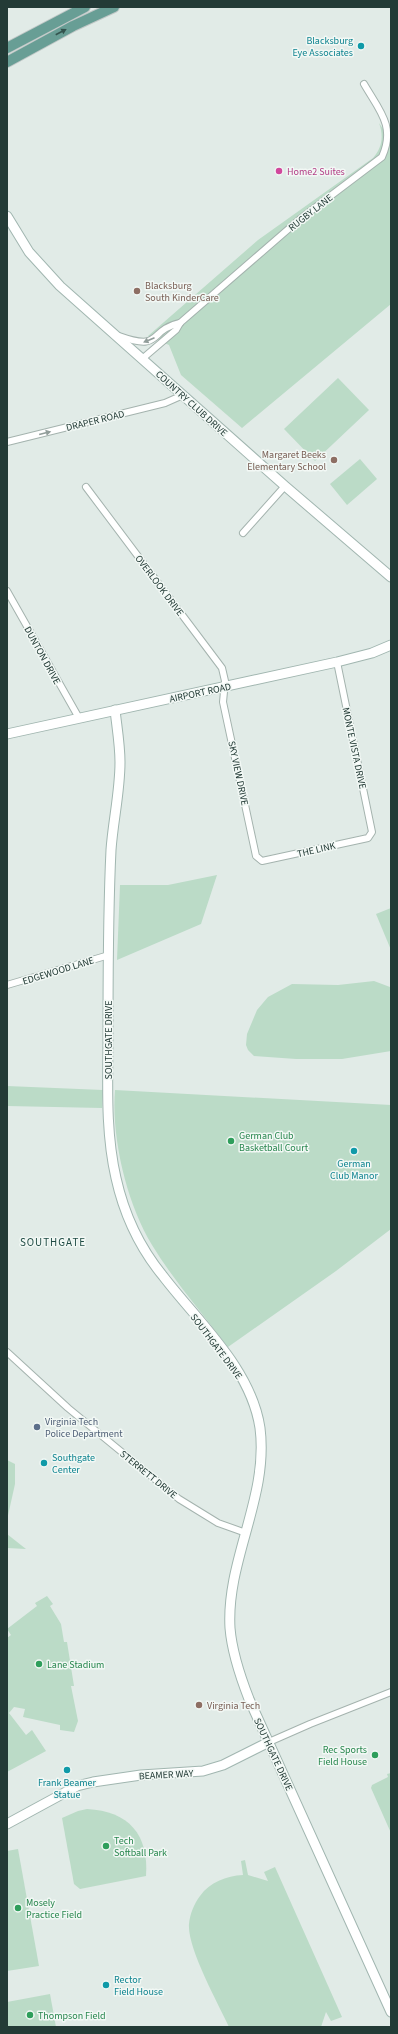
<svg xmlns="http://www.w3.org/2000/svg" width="398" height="2034" viewBox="0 0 398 2034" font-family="'Source Sans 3',sans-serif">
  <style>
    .green { fill: #bbdbc7 }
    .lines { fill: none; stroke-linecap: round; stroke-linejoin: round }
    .street-casing { stroke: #a4b3ae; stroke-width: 8 }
    .secondary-casing { stroke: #a1b6b0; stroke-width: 11 }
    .primary-casing { stroke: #c1c8c7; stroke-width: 12 }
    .street { stroke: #fff; stroke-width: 6 }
    .secondary { stroke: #fff; stroke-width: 9 }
    .primary { stroke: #689e95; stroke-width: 10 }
    .oneway { fill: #34544e }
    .oneway2 { fill: #919d9a }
    .culture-dot { fill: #0f9aa8; stroke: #f2f8f5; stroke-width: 1.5 }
    .hotel-dot { fill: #d1479c; stroke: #f2f8f5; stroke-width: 1.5 }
    .education-dot { fill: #8d6e63; stroke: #f2f8f5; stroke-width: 1.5 }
    .leisure-dot { fill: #2e9e5b; stroke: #f2f8f5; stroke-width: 1.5 }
    .service-dot { fill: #5c6f8a; stroke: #f2f8f5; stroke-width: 1.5 }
    .labels { text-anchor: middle; stroke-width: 3; stroke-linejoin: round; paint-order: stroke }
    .culture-label { font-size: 10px; fill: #0d838f; stroke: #f2f8f5 }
    .hotel-label { font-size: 10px; fill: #b23c85; stroke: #f2f8f5; text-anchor: start }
    .street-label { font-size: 10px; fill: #233b36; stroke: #f2f8f5 }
    .education-label { font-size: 10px; fill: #785e54; stroke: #f2f8f5; text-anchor: start }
    .leisure-label { font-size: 10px; fill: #27864d; stroke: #f2f8f5; text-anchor: start }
    .service-label { font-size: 10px; fill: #4e5e75; stroke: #f2f8f5; text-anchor: start }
    .neighbourhood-label { font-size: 11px; letter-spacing: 1px; fill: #204c45; stroke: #f2f8f5 }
  </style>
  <rect width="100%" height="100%" fill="#e1ebe7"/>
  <g class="green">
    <path d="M379 123 391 141V304L242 428 181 375 169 345 148 336 258 240 373 158C382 148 384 136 379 123Z"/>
    <polygon points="338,378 369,410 315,461 284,429"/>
    <polygon points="360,459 377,479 347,505 330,484"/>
    <polygon points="217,875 201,924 117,960 120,885 168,885"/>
    <polygon points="391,908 391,950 376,914"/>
    <polygon points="374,981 390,987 391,1051 342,1059 296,1059 254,1056 248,1050 246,1045 247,1034 257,1010 268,997 292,984 338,985"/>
    <polygon points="7,1086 103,1090 102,1108 7,1106"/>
    <path d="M115 1090 391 1105V1229L336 1271 228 1347C202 1313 174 1281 152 1245 127 1204 111 1138 115 1090Z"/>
    <polygon points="7,1460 15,1464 15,1484 7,1520"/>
    <polygon points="7,1534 26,1549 7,1548"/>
    <polygon points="47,1596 53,1604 50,1606 61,1624 64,1642 67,1642 74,1686 71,1686 78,1721 74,1732 60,1730 60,1725 23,1717 25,1709 14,1707 9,1713 26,1735 32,1730 46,1751 7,1772 7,1638 11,1635 7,1629 37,1606 35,1603"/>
    <polygon points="391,1773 391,1833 371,1788 372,1785 388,1777 387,1774"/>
    <path d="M87 1809C129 1811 149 1835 146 1876L80 1889 74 1884 62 1818 78 1811Z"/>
    <polygon points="18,1849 39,1966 7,1971 7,1851"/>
    <path d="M245 1860 248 1875 268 1881 264 1872 275 1867 342 2017 331 2021 326 2012 321 2027H229C218 2003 187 1948 189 1924 190 1914 194 1904 200 1896 210 1882 226 1876 243 1875L241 1861Z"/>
    <polygon points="50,1994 56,2027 7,2027 7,2002"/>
  </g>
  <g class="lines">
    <defs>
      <g id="street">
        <path d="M119 336C164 352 147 330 180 323"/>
        <path d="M142 359 176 330 180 323 300 219 382 157C396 126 379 110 364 84"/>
        <polyline points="7,442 165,403 183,395"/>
        <polyline points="86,487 222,668 225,681 223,702 256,856 262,861 368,838 372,832 337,662"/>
        <polyline points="243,533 285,486"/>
        <polyline points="7,591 79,718"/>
        <polyline points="7,985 109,955"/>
        <polyline points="7,1352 68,1408 179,1499 218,1523 246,1533"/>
        <polyline points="269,1742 310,1724 391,1692"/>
      </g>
      <g id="secondary">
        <polyline points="7,216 29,252 60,286 285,486 391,577"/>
        <path d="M115 710C117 728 120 745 120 762 120 792 113 821 111 850 108 911 108 972 108 1033 108 1082 105 1130 116 1178 124 1214 140 1248 163 1276 198 1322 251 1368 260 1428 269 1497 226 1560 230 1628 232 1653 240 1676 249 1699L391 2012"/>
        <polyline points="7,734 337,662 372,653 391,645"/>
        <polyline points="7,1824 77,1786 93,1782 141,1775 203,1771 223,1765 269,1742"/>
      </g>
      <g id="primary">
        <polyline points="7,48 85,7"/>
        <polyline points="7,62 73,26 114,7"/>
      </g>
    </defs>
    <use href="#street" class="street-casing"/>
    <use href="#secondary" class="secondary-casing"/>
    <use href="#primary" class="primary-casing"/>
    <use href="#street" class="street"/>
    <use href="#secondary" class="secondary"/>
    <use href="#primary" class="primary"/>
  </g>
  <defs><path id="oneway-solid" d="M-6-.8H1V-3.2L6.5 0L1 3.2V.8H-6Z"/></defs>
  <use class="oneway" href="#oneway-solid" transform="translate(61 32) rotate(-28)"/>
  <g class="oneway2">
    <use href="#oneway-solid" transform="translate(149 340) rotate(157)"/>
    <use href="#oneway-solid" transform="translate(45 433) rotate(-14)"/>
  </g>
  <g class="culture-dot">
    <circle cx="361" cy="46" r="4"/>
    <circle cx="354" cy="1151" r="4"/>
    <circle cx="44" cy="1463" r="4"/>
    <circle cx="67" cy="1770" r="4"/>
    <circle cx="106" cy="1985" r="4"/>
  </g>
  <circle class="hotel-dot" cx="279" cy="171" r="4"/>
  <g class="education-dot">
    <circle cx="137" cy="291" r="4"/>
    <circle cx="334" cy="460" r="4"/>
    <circle cx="199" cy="1705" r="4"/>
  </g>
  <g class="leisure-dot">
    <circle cx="231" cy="1141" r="4"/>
    <circle cx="39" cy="1664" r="4"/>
    <circle cx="375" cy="1755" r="4"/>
    <circle cx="106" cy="1846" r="4"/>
    <circle cx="18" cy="1908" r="4"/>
    <circle cx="30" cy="2015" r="4"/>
  </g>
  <circle class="service-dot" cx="37" cy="1427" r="4"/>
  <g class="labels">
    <g class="culture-label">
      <text x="353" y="44" text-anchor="end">Blacksburg<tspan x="353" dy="12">Eye Associates</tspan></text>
      <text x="354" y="1167">German<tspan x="354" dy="12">Club Manor</tspan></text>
      <text x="52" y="1461" text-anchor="start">Southgate<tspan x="52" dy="12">Center</tspan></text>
      <text x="67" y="1786">Frank Beamer<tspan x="67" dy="12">Statue</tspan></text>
      <text x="114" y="1983" text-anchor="start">Rector<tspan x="114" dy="12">Field House</tspan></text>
    </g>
    <g class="hotel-label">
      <text x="287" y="175">Home2 Suites</text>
    </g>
    <g class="street-label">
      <text transform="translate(310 212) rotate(-38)" y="4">RUGBY LANE</text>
      <text transform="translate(192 403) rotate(42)" y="4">COUNTRY CLUB DRIVE</text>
      <text transform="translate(95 420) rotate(-14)" y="4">DRAPER ROAD</text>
      <text transform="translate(160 585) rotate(53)" y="4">OVERLOOK DRIVE</text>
      <text transform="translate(43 655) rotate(61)" y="4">DUNTON DRIVE</text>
      <text transform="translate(200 692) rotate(-12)" y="4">AIRPORT ROAD</text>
      <text transform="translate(355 748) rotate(78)" y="4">MONTE VISTA DRIVE</text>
      <text transform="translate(239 773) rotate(78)" y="4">SKY VIEW DRIVE</text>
      <text transform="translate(316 849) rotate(-13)" y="4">THE LINK</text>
      <text transform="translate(58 970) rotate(-17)" y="4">EDGEWOOD LANE</text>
      <text transform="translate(108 1040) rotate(-90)" y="4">SOUTHGATE DRIVE</text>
      <text transform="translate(217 1346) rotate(53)" y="4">SOUTHGATE DRIVE</text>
      <text transform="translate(149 1474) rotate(39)" y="4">STERRETT DRIVE</text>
      <text transform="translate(274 1754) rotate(65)" y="4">SOUTHGATE DRIVE</text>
      <text transform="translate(166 1774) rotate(-3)" y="4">BEAMER WAY</text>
    </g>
    <g class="education-label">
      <text x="145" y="289">Blacksburg<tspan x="145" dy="12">South KinderCare</tspan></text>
      <text x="326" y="458" text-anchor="end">Margaret Beeks<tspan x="326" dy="12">Elementary School</tspan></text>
      <text x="207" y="1709">Virginia Tech</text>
    </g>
    <g class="leisure-label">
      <text x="239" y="1139">German Club<tspan x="239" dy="12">Basketball Court</tspan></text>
      <text x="47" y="1668">Lane Stadium</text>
      <text x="367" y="1753" text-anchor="end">Rec Sports<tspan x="367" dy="12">Field House</tspan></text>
      <text x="114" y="1844">Tech<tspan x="114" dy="12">Softball Park</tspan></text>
      <text x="26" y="1906">Mosely<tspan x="26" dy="12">Practice Field</tspan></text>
      <text x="38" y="2019">Thompson Field</text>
    </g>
    <g class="service-label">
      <text x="45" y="1425">Virginia Tech<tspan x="45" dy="12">Police Department</tspan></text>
    </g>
    <g class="neighbourhood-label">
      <text x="53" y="1246">SOUTHGATE</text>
    </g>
  </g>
  <rect width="398" height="2034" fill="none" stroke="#233b36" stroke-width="16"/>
</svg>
